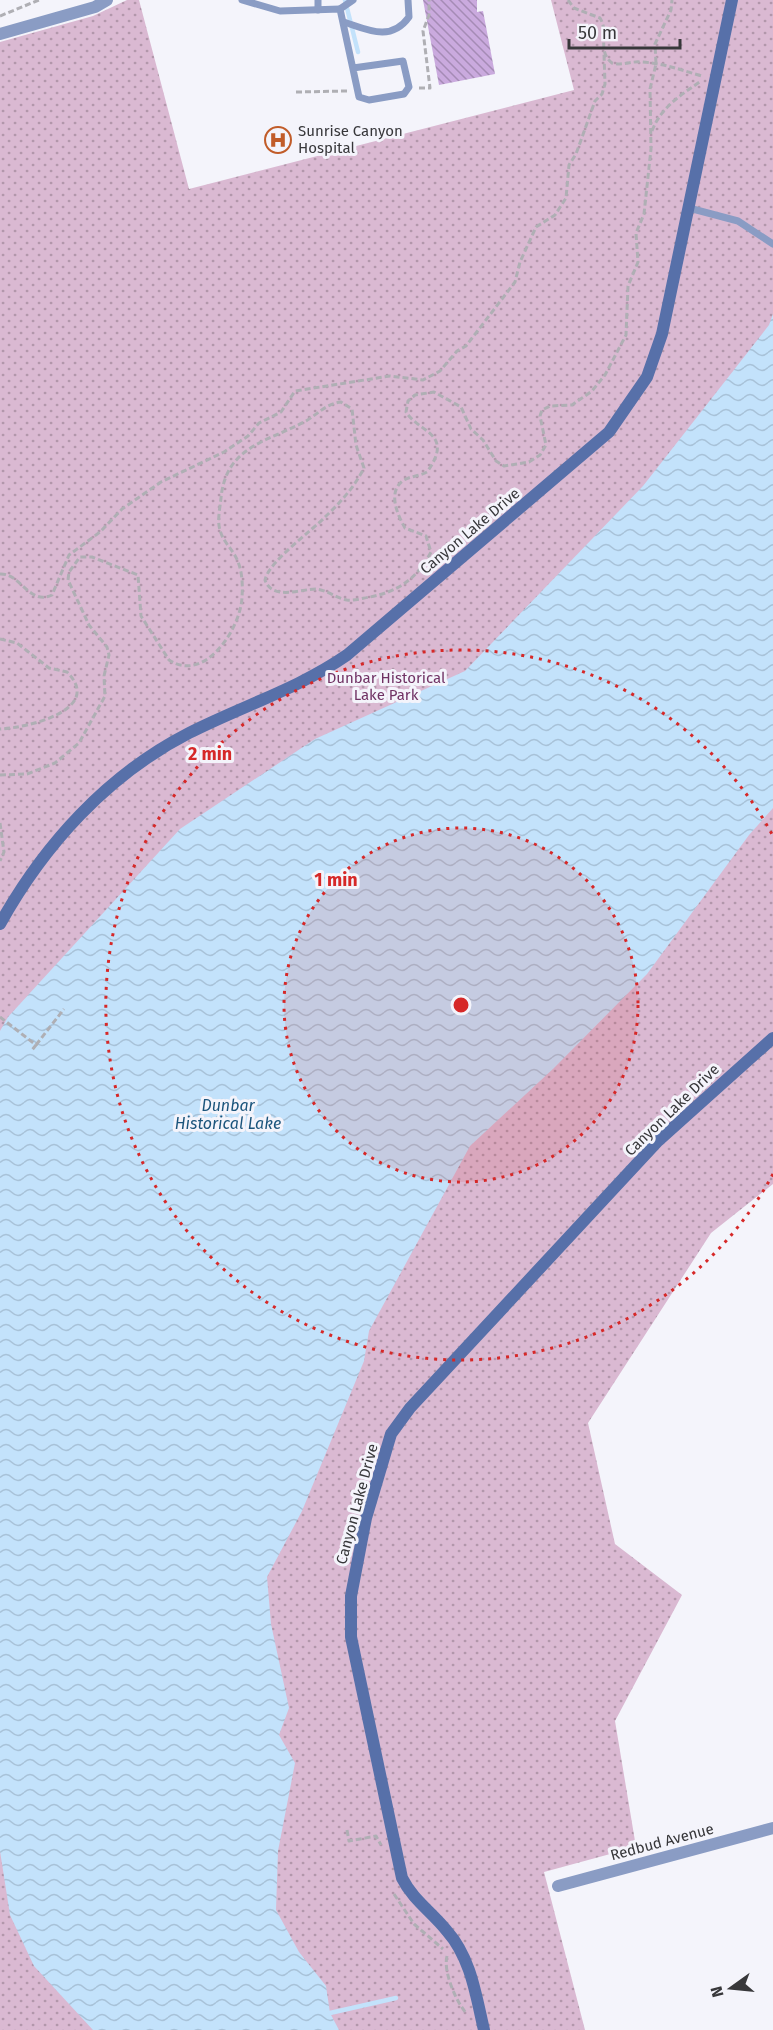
<svg xmlns="http://www.w3.org/2000/svg" width="773" height="2030" viewBox="0 0 773 2030" font-family="'Fira Sans',sans-serif">
  <style>
    .park { fill: url(#park-dots) }
    .water { fill: url(#water-waves) }
    .lines { fill: none; stroke-linecap: round; stroke-linejoin: round }
    .stream { stroke: #c3e2fb; stroke-width: 4.5 }
    .building { fill: url(#building-back-hatch) }
    .path { stroke: #afafb4; stroke-width: 3; stroke-dasharray: 6 3; stroke-linecap: butt }
    .lane { stroke: #8a9cc4; stroke-width: 7 }
    .street { stroke: #8a9cc4; stroke-width: 12 }
    .secondary { stroke: #5770a9; stroke-width: 12 }
    .ring { fill: none; stroke: #d62828; stroke-width: 3; stroke-dasharray: 3 6 }
    .labels { text-anchor: middle; stroke-width: 6; stroke-linejoin: round; paint-order: stroke }
    .poi-label { font-size: 15px; fill: #37373a; stroke: #f4f4fb; text-anchor: start }
    .street-label { font-size: 15px; fill: #37373a; stroke: #f4f4fb }
    .park-label { font-size: 15px; fill: #703264; stroke: #f4f4fb }
    .water-label { font-size: 16px; font-style: italic; fill: #1a547c; stroke: #f4f4fb }
    .centre { fill: #d62828; stroke: #f4f4fb; stroke-width: 3 }
    .ring-label { font-size: 18px; text-anchor: middle; font-weight: bold; fill: #d62828; stroke: #f4f4fb; stroke-width: 6; stroke-linejoin: round; paint-order: stroke }
  </style>
  <defs>
    <pattern id="park-dots" width="8" height="8" patternUnits="userSpaceOnUse" patternTransform="scale(1.5)"><rect width="8" height="8" fill="#dab9d2"/><path d="M2 2h.1M6 6h.1" fill="none" stroke="#b297ab" stroke-width="1.8" stroke-linecap="round"/></pattern>
    <pattern id="water-waves" width="16" height="10" patternUnits="userSpaceOnUse" patternTransform="scale(1.5)"><rect width="16" height="10" fill="#c3e2fb"/><path d="M0 5q4-4 8 0t8 0" fill="none" stroke="#a8c2d8"/></pattern>
    <pattern id="building-back-hatch" width="6" height="6" patternUnits="userSpaceOnUse" patternTransform="scale(1.5)"><rect width="6" height="6" fill="#caaade"/><path d="M-1 5l2 2M0 0l6 6M5-1l2 2" fill="none" stroke="#a58bb5"/></pattern>
  </defs>
  <rect width="100%" height="100%" fill="#f4f4fb"/>
  <polygon class="park" points="127,0 139,0 189,189 574,90 551,0 773,0 773,1184 711,1233 588,1423 615,1544 682,1595 615,1721 636,1847 544,1872 585,2030 0,2030 0,42 93,16"/>
  <polygon class="water" points="773,314 773,808 749,835 647,974 554,1068 470,1146 369,1331 364,1361 302,1511 267,1577 271,1624 289,1708 279,1735 295,1763 278,1851 276,1910 299,1952 326,1986 330,2013 339,2030 93,2030 34,1966 10,1915 0,1851 0,1031 8,1017 180,829 315,739 465,671 643,486 769,325"/>
  <g class="lines">
    <g class="stream">
      <polyline points="345,0 358,52"/>
      <polyline points="330,2013 396,1998"/>
    </g>
  </g>
  <polygon class="building" points="423,0 477,0 477,12 483,11 495,74 439,85"/>
  <g class="lines">
    <g class="path">
      <path d="M568 0 574 8 600 18C610 34 596 50 612 63 623 66 630 61 641 62 663 63 681 70 702 76"/>
      <polyline points="0,16 39,0"/>
      <polyline points="419,88 430,88 423,31 429,15 429,0"/>
      <polyline points="296,92 347,91"/>
      <path d="M652 131C661 107 681 95 701 81"/>
      <path d="M0 574C21 573 29 606 52 595L69 555 100 532 122 509 161 482 224 452 248 436 259 423 281 412 295 391 390 376 423 380 440 371 457 351 466 346 515 282 520 262 536 227 555 215 566 198 569 165 576 154 595 101 602 94 605 84 604 54"/>
      <path d="M0 639 17 643 49 668 67 672C105 710 26 728 0 729"/>
      <path d="M0 775 27 774 55 763 79 743 105 696 104 676 109 655 107 647 89 625 68 580 69 572 80 557H92L138 575 141 616 169 660C205 684 241 628 242 597 243 583 242 566 234 554 229 546 222 539 220 530 217 521 220 508 221 498 226 446 267 442 306 421 319 413 326 404 341 402L352 409 356 445 364 468C355 486 341 502 326 516 312 531 269 561 265 580 272 601 301 589 316 589 327 590 336 598 347 600 354 601 363 598 370 597 400 591 417 578 431 552L426 536 405 528C397 514 387 491 404 480 411 476 420 476 427 472 455 433 419 433 406 412L408 401 415 395 434 392 461 407 471 429 483 440 496 461 504 466 529 462 540 455 546 445 540 416 542 410 550 406 572 405 592 391 605 375 626 335 628 286 638 262 636 233 644 214 651 149 650 89 656 64 655 44 671 10 672 0"/>
      <polyline points="0,823 4,852 0,861"/>
      <polyline points="0,1017 36,1045 32,1050"/>
      <polyline points="36,1045 64,1009"/>
      <polyline points="347,1830 349,1841 376,1836 381,1845"/>
      <polyline points="394,1894 414,1924 443,1949"/>
      <path d="M447 1956C443 1972 456 2001 466 2013"/>
    </g>
    <g class="lane">
      <polyline points="242,0 280,11 340,9 359,97 369,100 404,94 409,87 403,61 353,68"/>
      <polyline points="318,0 318,10"/>
      <polyline points="340,9 353,0"/>
      <path d="M344 22C368 30 391 42 409 17L408 0"/>
      <polyline points="689,208 738,221 773,244"/>
    </g>
    <g class="street">
      <polyline points="0,34 95,7 107,0"/>
      <polyline points="558,1886 773,1828"/>
    </g>
    <g class="secondary">
      <path d="M0 924C44 845 107 775 189 733 242 706 298 689 347 655L609 432 647 377 662 334 732 0"/>
      <path d="M484 2030C476 1996 471 1958 447 1931 432 1912 413 1900 402 1878L351 1637V1596L366 1518 391 1434 410 1408 658 1141 773 1038"/>
    </g>
  </g>
  <circle cx="461" cy="1005" r="177" fill="#d62828" fill-opacity=".12"/>
  <g class="ring">
    <circle cx="461" cy="1005" r="177"/>
    <path d="M773 1174A355 355 0 1 1 773 836"/>
  </g>
  <defs>
    <symbol id="hospital-ring" viewBox="-11 -11 22 22"><circle r="9.5" fill="#f4f4fb" stroke="#c15c29" stroke-width="1.5"/><path d="M-5-5h3v3.5h4V-5h3V5h-3V1.5h-4V5h-3Z" fill="#c15c29"/></symbol>
  </defs>
  <g fill-rule="evenodd">
    <use href="#hospital-ring" x="263" y="125" width="30" height="30"/>
  </g>
  <g class="labels">
    <g class="poi-label">
      <text x="298" y="136">Sunrise Canyon<tspan x="298" dy="17">Hospital</tspan></text>
    </g>
    <g class="street-label">
      <text transform="translate(470 531) rotate(-40)" y="5">Canyon Lake Drive</text>
      <text transform="translate(672 1110) rotate(-44)" y="5">Canyon Lake Drive</text>
      <text transform="translate(357 1504) rotate(-75)" y="5">Canyon Lake Drive</text>
      <text transform="translate(662 1842) rotate(-15)" y="5">Redbud Avenue</text>
    </g>
    <g class="park-label">
      <text x="386" y="683">Dunbar Historical<tspan x="386" dy="17">Lake Park</tspan></text>
    </g>
    <g class="water-label">
      <text x="228" y="1111">Dunbar<tspan x="228" dy="18">Historical Lake</tspan></text>
    </g>
  </g>
  <circle cx="461" cy="1005" r="9" class="centre"/>
  <g class="ring-label">
    <text x="210" y="760">2 min</text>
    <text x="336" y="886">1 min</text>
  </g>
  <g transform="translate(731 1988) rotate(255)" stroke="#f4f4fb" stroke-width="4.5" paint-order="stroke">
  <path d="M0-4.5L10 22L0 15L-10 22Z" fill="#37373a"/>
  <text y="-9" font-size="16" font-weight="bold" text-anchor="middle" fill="#37373a">N</text>
  </g>
  <path d="M569 39v9h111v-9" fill="none" stroke="#37373a" stroke-width="3"/>
  <text x="578" y="39" font-size="18" fill="#37373a" stroke="#f4f4fb" stroke-width="4.5" paint-order="stroke">50 m</text>
</svg>
